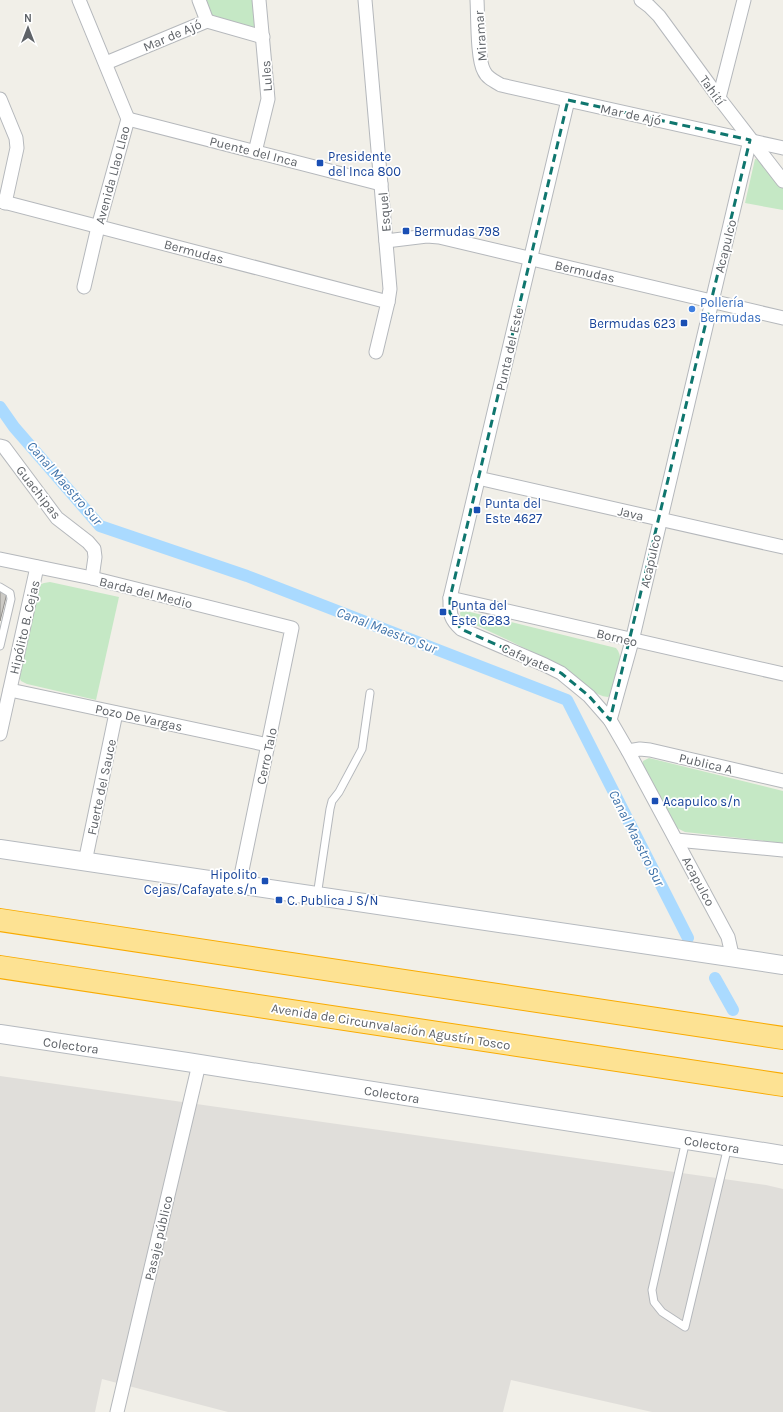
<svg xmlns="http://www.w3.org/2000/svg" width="783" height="1412" viewBox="0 0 783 1412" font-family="Karla,sans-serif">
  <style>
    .industrial { fill: #e0deda }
    .green { fill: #c5e8c5 }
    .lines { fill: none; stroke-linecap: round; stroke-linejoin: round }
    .canal { stroke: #aadaff; stroke-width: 12 }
    .building { fill: #cccac5; stroke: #8f8d8a }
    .lane-casing { stroke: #b5b8bc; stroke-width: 9 }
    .street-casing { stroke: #b5b8bc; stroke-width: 15 }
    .secondary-casing { stroke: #b6babf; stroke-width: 20 }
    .highway-casing { stroke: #f9ab00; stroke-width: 24 }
    .lane { stroke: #fff; stroke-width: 7 }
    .street { stroke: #fff; stroke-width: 13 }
    .secondary { stroke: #fff; stroke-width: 18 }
    .highway { stroke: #fde293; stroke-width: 22 }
    .marked { fill: none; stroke: #0f766e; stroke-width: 3; stroke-dasharray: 8 5; stroke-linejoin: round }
    .transit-dot { fill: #1a4fb4; stroke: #fff; stroke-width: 1.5 }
    .shop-dot { fill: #3f7fe0; stroke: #fff; stroke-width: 1.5 }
    .labels { text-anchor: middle; stroke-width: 3.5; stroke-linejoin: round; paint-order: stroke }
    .street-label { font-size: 13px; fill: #5f6368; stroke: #fff }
    .transit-label { font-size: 13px; fill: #164399; stroke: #fff; text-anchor: start }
    .shop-label { font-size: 13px; fill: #366cbe; stroke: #fff; text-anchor: start }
    .water-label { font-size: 14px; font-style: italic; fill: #4174aa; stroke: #fff }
  </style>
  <rect width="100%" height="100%" fill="#f1efe8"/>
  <polygon class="industrial" points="0,1076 766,1185 783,1189 783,1412 652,1412 511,1380 503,1412 228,1412 102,1379 95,1412 0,1412"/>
  <g class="green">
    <polygon points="206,0 253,0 255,28 212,15"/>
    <polygon points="755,159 763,160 783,188 783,210 745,203"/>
    <polygon points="50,582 119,597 96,700 27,684 21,681 18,674 39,585 44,583"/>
    <path d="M462 610 616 648C626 659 616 679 613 693L608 697C595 696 585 685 574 677 539 653 499 636 461 618L460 613Z"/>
    <polygon points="649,758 783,791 783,843 685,832 675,827 642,769 643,761"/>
  </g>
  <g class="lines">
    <g class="canal">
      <polyline points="0,407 14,427 100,526 247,576 567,700 688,938"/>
      <polyline points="715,978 733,1010"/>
    </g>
  </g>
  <polygon class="building" points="0,591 7,593 0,621"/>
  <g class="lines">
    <defs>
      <g id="lane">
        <polyline points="0,587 10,593 11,599 0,646"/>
        <polyline points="317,896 330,809 332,801 339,792 362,749 370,693"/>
        <polyline points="686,1140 652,1290 654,1302 662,1312 685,1327 728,1146"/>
      </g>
      <g id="street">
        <polyline points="79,0 128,119 98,227 84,287"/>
        <polyline points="199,0 207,21"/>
        <polyline points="365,0 390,289 388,302 376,352"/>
        <path d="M477 0C478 16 477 59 484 71 487 78 494 81 501 85L783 148"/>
        <polyline points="641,0 649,6 659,16 719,98 783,181"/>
        <polyline points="106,63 207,21 263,37"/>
        <polyline points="719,98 744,0"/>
        <polyline points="0,99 16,138 17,148 5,203"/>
        <path d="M568 100 450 598C450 613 449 618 461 629L545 665 561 673 589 696 610 720 628 751 728 937 733 959"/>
        <polyline points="128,119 381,184"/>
        <polyline points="255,152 268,99 259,0"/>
        <polyline points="0,201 388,302"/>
        <polyline points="386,241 427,236 439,237 783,318"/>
        <polyline points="0,446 4,447 57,518 88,542 94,549 95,557 92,578"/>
        <polyline points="478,478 783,547"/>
        <polyline points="0,559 92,578 292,628 239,885"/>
        <polyline points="450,598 783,674"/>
        <polyline points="10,690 268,745"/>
        <polyline points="610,720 632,641 750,140"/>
        <polyline points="0,734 37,567"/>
        <polyline points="628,751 640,749 650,750 783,781"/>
        <polyline points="676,840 783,850"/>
        <polyline points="85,862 116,713"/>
        <polyline points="117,1412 199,1064"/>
      </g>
      <g id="secondary">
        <polyline points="0,849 783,965"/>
        <polyline points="0,1034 187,1062 783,1155"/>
      </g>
      <g id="highway">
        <polyline points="0,920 783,1038"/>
        <polyline points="0,967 783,1085"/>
      </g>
    </defs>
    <use href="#lane" class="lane-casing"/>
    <use href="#street" class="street-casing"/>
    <use href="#secondary" class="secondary-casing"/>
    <use href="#highway" class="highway-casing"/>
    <use href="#lane" class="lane"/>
    <use href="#street" class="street"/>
    <use href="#secondary" class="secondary"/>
    <use href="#highway" class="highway"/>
  </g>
  <path class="marked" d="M568 100 750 140 610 720 589 696 561 673 461 629 450 613V598Z"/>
  <g class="transit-dot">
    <rect x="316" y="159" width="8" height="8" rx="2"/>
    <rect x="402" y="227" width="8" height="8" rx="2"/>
    <rect x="680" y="319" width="8" height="8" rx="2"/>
    <rect x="473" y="506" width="8" height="8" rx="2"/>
    <rect x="439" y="608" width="8" height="8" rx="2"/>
    <rect x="651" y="797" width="8" height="8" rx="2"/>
    <rect x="261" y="877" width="8" height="8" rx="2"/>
    <rect x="275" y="896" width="8" height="8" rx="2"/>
  </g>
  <circle class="shop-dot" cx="692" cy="309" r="4"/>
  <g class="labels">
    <g class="street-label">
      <text transform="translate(172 35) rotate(-23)" y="5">Mar de Ajó</text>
      <text transform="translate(480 36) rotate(-94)" y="5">Miramar</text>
      <text transform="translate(266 76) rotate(-94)" y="5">Lules</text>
      <text transform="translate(713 90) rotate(54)" y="5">Tahití</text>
      <text transform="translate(631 114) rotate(12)" y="5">Mar de Ajó</text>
      <text transform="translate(254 151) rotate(14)" y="5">Puente del Inca</text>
      <text transform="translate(112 175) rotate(-75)" y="5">Avenida Llao Llao</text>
      <text transform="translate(384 212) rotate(-95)" y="5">Esquel</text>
      <text transform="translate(725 246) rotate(-76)" y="5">Acapulco</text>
      <text transform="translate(194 251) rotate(15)" y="5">Bermudas</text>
      <text transform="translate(585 271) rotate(13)" y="5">Bermudas</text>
      <text transform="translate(509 349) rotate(-77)" y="5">Punta del Este</text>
      <text transform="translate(39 492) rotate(52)" y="5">Guachipas</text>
      <text transform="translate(631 513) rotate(13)" y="5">Java</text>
      <text transform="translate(650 561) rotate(-77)" y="5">Acapulco</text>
      <text transform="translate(146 592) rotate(14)" y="5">Barda del Medio</text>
      <text transform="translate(24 627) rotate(-77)" y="5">Hipólito B. Cejas</text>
      <text transform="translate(617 637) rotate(13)" y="5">Borneo</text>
      <text transform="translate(526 657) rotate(24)" y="5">Cafayate</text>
      <text transform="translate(139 717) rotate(12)" y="5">Pozo De Vargas</text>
      <text transform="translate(266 756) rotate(-78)" y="5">Cerro Talo</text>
      <text transform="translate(706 763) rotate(13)" y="5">Publica A</text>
      <text transform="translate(101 787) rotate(-78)" y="5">Fuerte del Sauce</text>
      <text transform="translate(699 881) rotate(62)" y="5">Acapulco</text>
      <text transform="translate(391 1026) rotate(9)" y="5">Avenida de Circunvalación Agustín Tosco</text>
      <text transform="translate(71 1045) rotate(8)" y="5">Colectora</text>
      <text transform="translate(392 1094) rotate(9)" y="5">Colectora</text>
      <text transform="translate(712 1144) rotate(9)" y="5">Colectora</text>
      <text transform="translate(158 1238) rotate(-77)" y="5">Pasaje público</text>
    </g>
    <g class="transit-label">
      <text x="328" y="161">Presidente<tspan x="328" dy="15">del Inca 800</tspan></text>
      <text x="414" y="236">Bermudas 798</text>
      <text x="676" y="328" text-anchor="end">Bermudas 623</text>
      <text x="485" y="508">Punta del<tspan x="485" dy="15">Este 4627</tspan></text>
      <text x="451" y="610">Punta del<tspan x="451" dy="15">Este 6283</tspan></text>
      <text x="663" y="806">Acapulco s/n</text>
      <text x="257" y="879" text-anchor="end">Hipolito<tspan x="257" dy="15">Cejas/Cafayate s/n</tspan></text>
      <text x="287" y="905">C. Publica J S/N</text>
    </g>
    <g class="shop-label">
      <text x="700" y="307">Pollería<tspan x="700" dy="15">Bermudas</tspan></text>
    </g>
    <g class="water-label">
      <text transform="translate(65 483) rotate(49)" y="5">Canal Maestro Sur</text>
      <text transform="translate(387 630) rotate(21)" y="5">Canal Maestro Sur</text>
      <text transform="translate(637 838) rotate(63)" y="5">Canal Maestro Sur</text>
    </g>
  </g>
  <g transform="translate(28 28)" stroke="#ffffff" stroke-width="3" paint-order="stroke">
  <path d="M0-3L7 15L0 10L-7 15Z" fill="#5f6368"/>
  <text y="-6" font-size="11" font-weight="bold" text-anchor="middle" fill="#5f6368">N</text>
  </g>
</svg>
